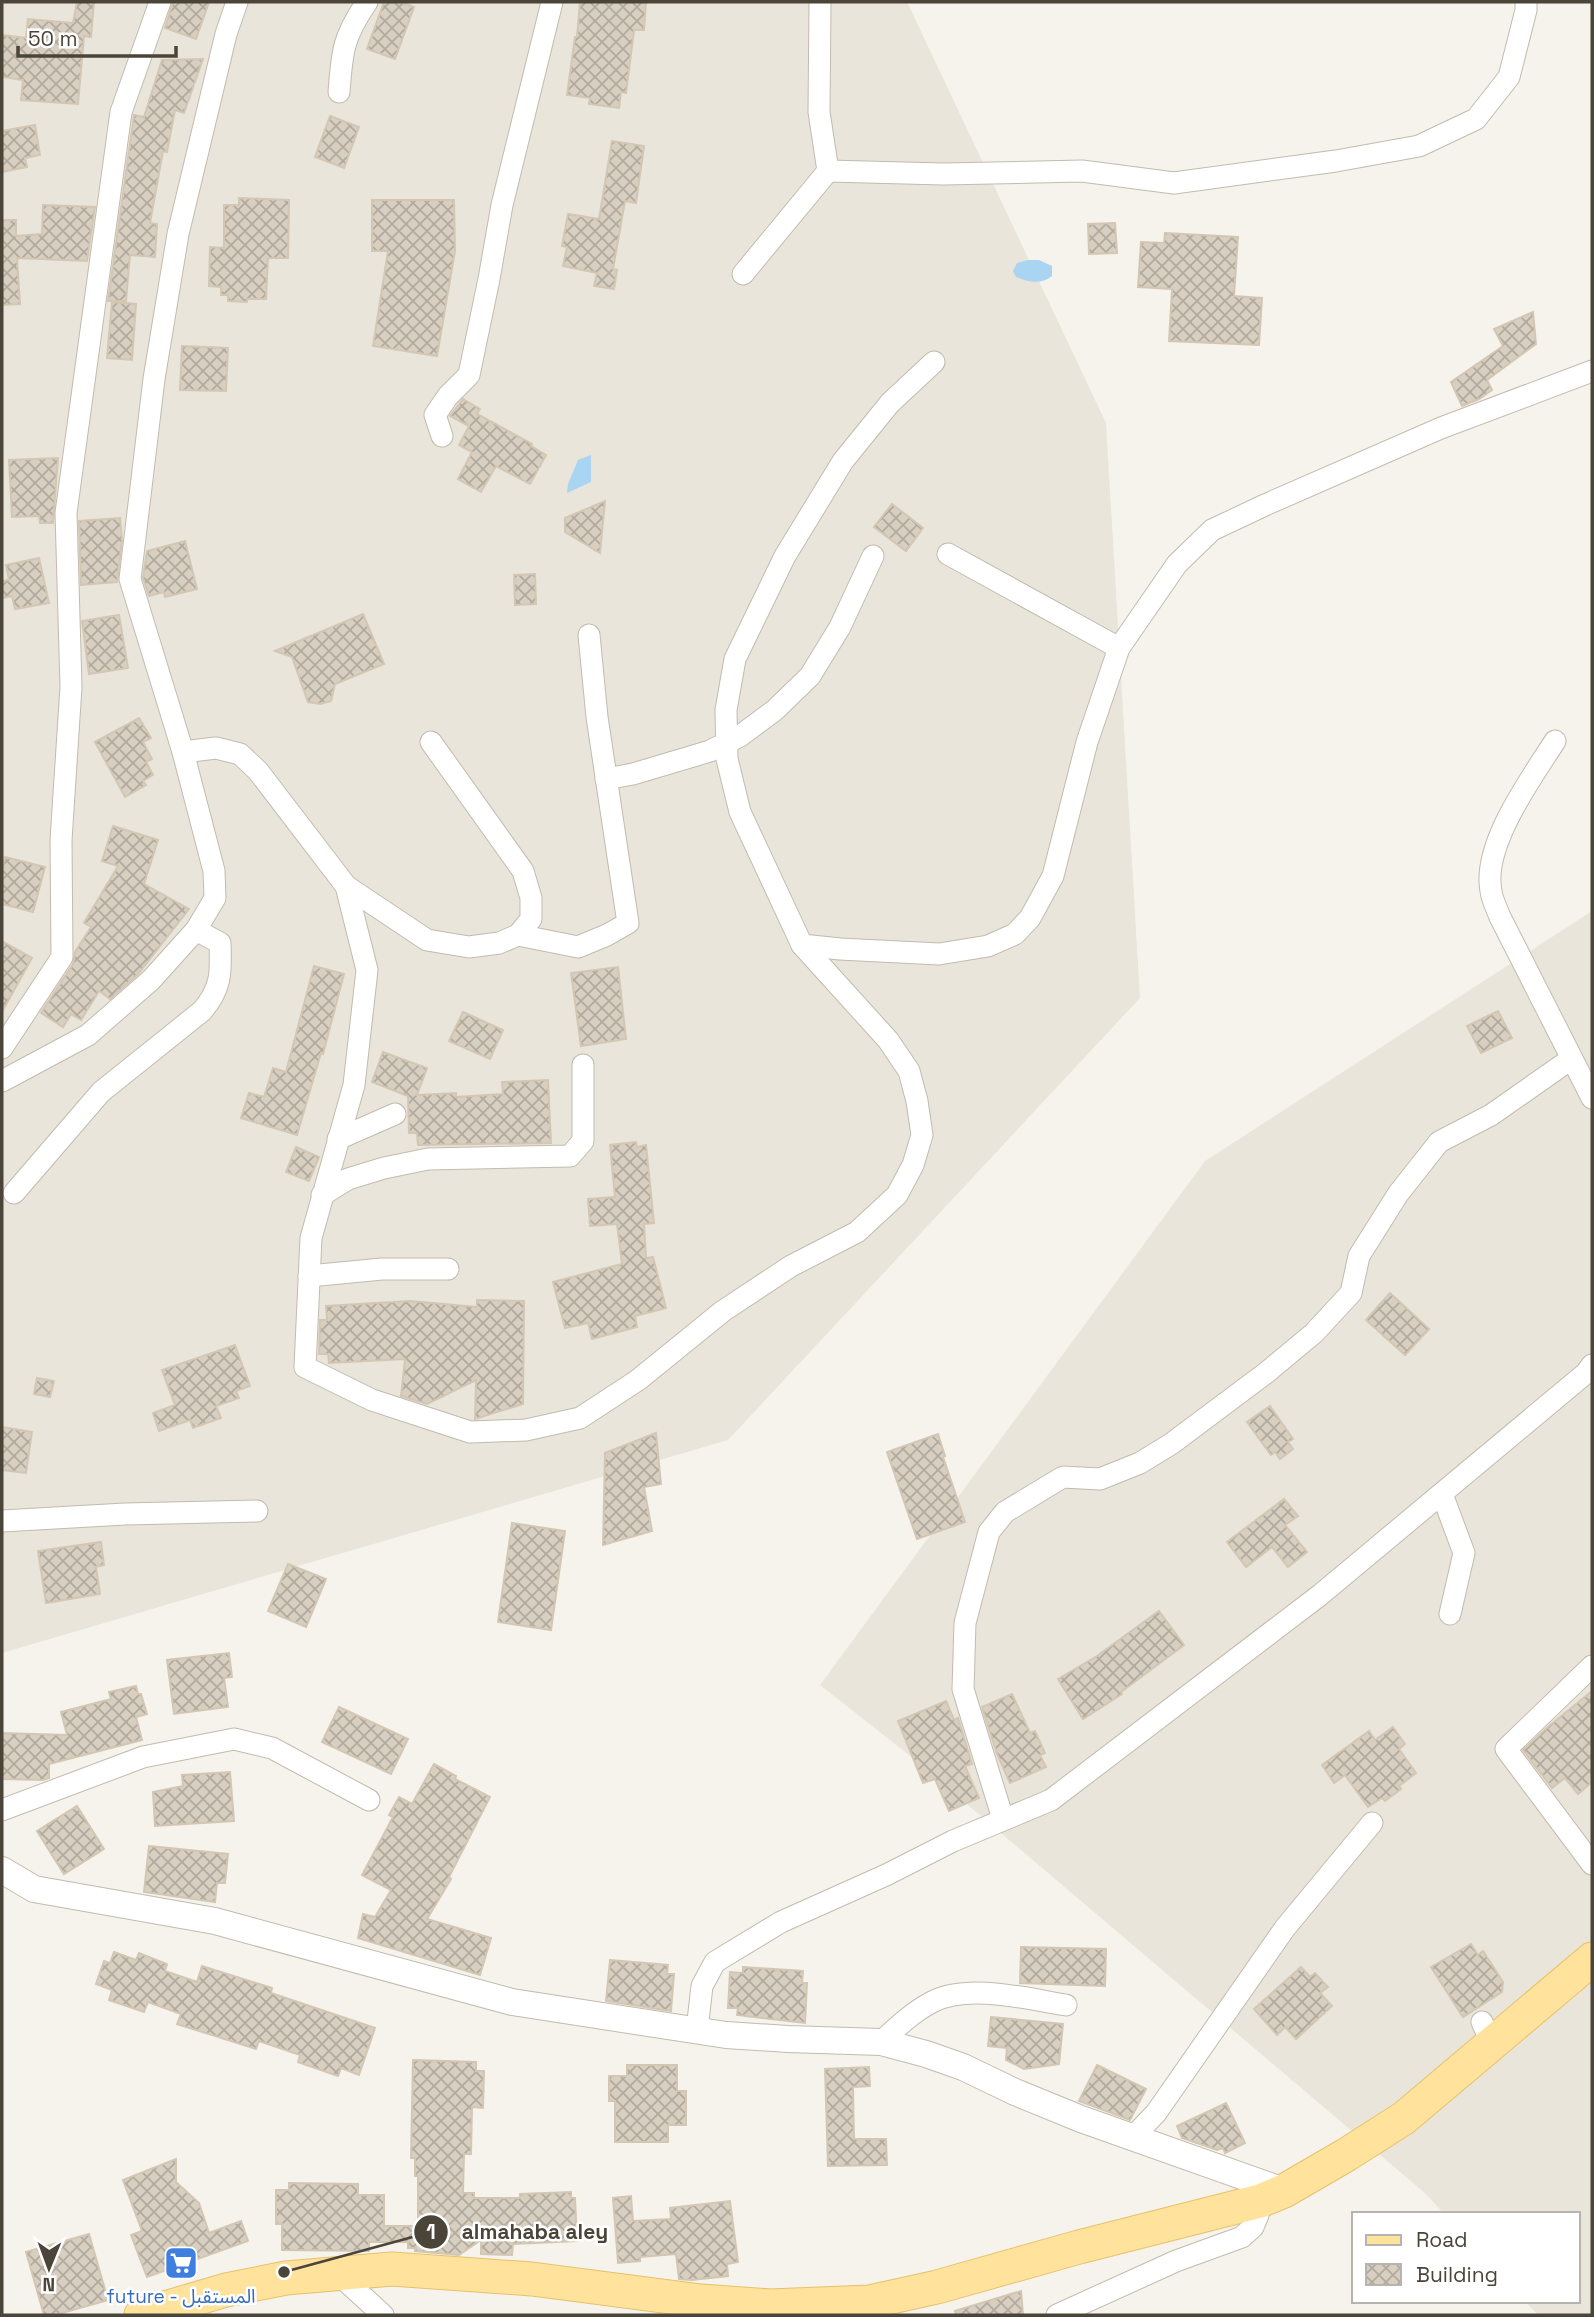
<svg xmlns="http://www.w3.org/2000/svg" width="1594" height="2317" viewBox="0 0 1594 2317" font-family="'Space Grotesk','Noto Sans Arabic',sans-serif">
  <style>
    .residential { fill: #eae5da }
    .water { fill: #a9d4f2 }
    .building { fill: url(#building-cross-hatch); stroke: #d3c7b4; stroke-width: 2 }
    .lines { fill: none; stroke-linecap: round; stroke-linejoin: round }
    .minor-casing { stroke: #c2bbae; stroke-width: 23 }
    .tertiary-casing { stroke: #c2bbae; stroke-width: 28 }
    .primary-casing { stroke: #e6c16a; stroke-width: 35 }
    .minor { stroke: #fff; stroke-width: 21 }
    .tertiary { stroke: #fff; stroke-width: 26 }
    .primary { stroke: #ffe39c; stroke-width: 33 }
    .labels { text-anchor: middle; stroke-width: 5; stroke-linejoin: round; paint-order: stroke }
    .shop-label { font-size: 19px; fill: #366cbe; stroke: #fff }
    .leader { fill: none; stroke: #4b4439; stroke-width: 2.5 }
    .callout-dot { fill: #4b4439; stroke: #fff; stroke-width: 2.5 }
    .mark-label { font-size: 21px; text-anchor: middle; font-weight: bold; fill: #fff }
    .callout-label { font-size: 21px; text-anchor: middle; font-weight: bold; fill: #4b4439; stroke: #fff; stroke-width: 5; stroke-linejoin: round; paint-order: stroke }
  </style>
  <defs>
    <pattern id="building-cross-hatch" width="8" height="8" patternUnits="userSpaceOnUse" patternTransform="scale(1.75)"><rect width="8" height="8" fill="#d8cfc1"/><path d="M0 0l8 8M0 8l8-8" fill="none" stroke="#b1aa9e"/></pattern>
  </defs>
  <rect width="100%" height="100%" fill="#f6f3ec"/>
  <g class="residential">
    <polygon points="2,2 907,2 1106,423 1140,998 728,1440 2,1653"/>
    <polygon points="1592,911 1592,2315 1538,2315 1525,2301 1578,2301 1578,2214 1444,2214 1426,2194 909,1755 820,1685 1205,1161"/>
  </g>
  <g class="water">
    <path d="M1028 260H1039L1052 266V276C1041 285 1028 282 1016 277L1013 271 1017 263Z"/>
    <polygon points="591,455 591,482 567,493 568,484 578,460"/>
  </g>
  <g class="building">
    <polygon points="77,2 94,2 91,37 84,36 78,104 21,100 23,80 2,77 2,35 26,38 28,19 73,23"/>
    <polygon points="173,2 209,2 196,39 165,28"/>
    <polygon points="384,2 401,2 414,7 395,59 367,49"/>
    <polygon points="580,2 646,2 644,30 634,30 626,93 621,92 619,108 589,104 590,98 567,95 575,37 577,37"/>
    <polygon points="203,59 184,113 175,110 167,152 163,151 150,223 157,224 155,257 130,255 126,301 108,301 134,115 144,117 162,60"/>
    <polygon points="330,116 359,127 344,168 315,157"/>
    <polygon points="35,125 40,155 25,158 27,167 2,172 2,131"/>
    <polygon points="612,141 644,146 636,203 625,201 613,269 617,270 614,289 594,286 597,273 563,266 567,247 562,246 568,214 599,219"/>
    <polygon points="239,198 289,200 288,258 268,258 266,299 247,299 247,302 228,301 228,295 221,295 221,287 209,286 210,247 224,248 224,205 239,205"/>
    <polygon points="372,200 454,200 455,251 437,356 373,346 388,251 372,251"/>
    <polygon points="43,205 95,207 87,261 17,258 20,304 2,305 2,220 16,220 16,236 42,234"/>
    <polygon points="1115,223 1117,253 1089,254 1088,224"/>
    <polygon points="1165,233 1238,237 1234,296 1262,298 1259,345 1169,341 1172,289 1138,287 1141,242 1164,243"/>
    <polygon points="112,302 136,304 132,360 107,358"/>
    <polygon points="1533,312 1536,344 1487,380 1492,390 1479,399 1462,406 1451,382 1503,346 1494,329"/>
    <polygon points="182,346 228,348 226,391 180,390"/>
    <polygon points="463,399 480,409 477,414 532,444 531,446 546,455 530,484 496,466 481,492 458,479 472,452 459,445 469,426 450,416"/>
    <polygon points="58,458 53,523 40,523 39,516 12,517 9,460"/>
    <polygon points="605,501 600,553 565,532 565,518"/>
    <polygon points="892,504 923,528 906,551 874,527"/>
    <polygon points="120,518 122,540 117,582 81,585 79,521"/>
    <polygon points="185,541 197,589 165,597 164,592 149,596 143,578 147,551"/>
    <polygon points="39,558 49,603 15,609 12,596 2,598 2,581 9,580 6,565"/>
    <polygon points="535,574 536,604 515,605 514,575"/>
    <polygon points="363,614 384,664 335,684 331,701 320,704 308,702 292,657 275,651"/>
    <polygon points="119,615 128,668 89,674 82,621"/>
    <polygon points="139,718 151,738 143,742 152,759 146,762 153,775 143,781 146,785 125,797 95,742"/>
    <polygon points="113,826 158,840 144,884 189,909 138,974 110,999 99,991 81,1020 71,1014 63,1027 41,1013 73,964 75,952 91,927 84,923 118,866 102,861"/>
    <polygon points="5,857 45,867 33,912 2,904 2,869"/>
    <polygon points="2,941 32,958 2,1012"/>
    <polygon points="314,966 344,974 323,1054 321,1053 297,1135 241,1118 249,1093 264,1097 273,1068 286,1072"/>
    <polygon points="618,967 626,1039 581,1046 571,973"/>
    <polygon points="1498,1011 1512,1038 1481,1053 1467,1026"/>
    <polygon points="463,1012 503,1030 490,1059 449,1041"/>
    <polygon points="383,1052 427,1068 417,1095 456,1093 456,1097 503,1094 502,1082 548,1080 551,1143 418,1145 417,1133 409,1133 408,1096 372,1082"/>
    <polygon points="636,1142 637,1147 646,1145 654,1223 644,1224 646,1258 653,1257 666,1308 635,1316 637,1327 592,1339 588,1323 565,1328 553,1282 622,1264 617,1224 590,1226 588,1199 615,1197 610,1145"/>
    <polygon points="296,1147 319,1157 309,1181 286,1172"/>
    <polygon points="1390,1293 1429,1329 1405,1355 1366,1320"/>
    <polygon points="477,1300 524,1301 523,1404 475,1419 476,1380 427,1404 401,1396 405,1359 329,1363 328,1354 319,1354 320,1320 327,1320 326,1306 410,1301 477,1307"/>
    <polygon points="235,1345 250,1386 236,1391 239,1398 216,1406 221,1418 193,1428 190,1420 159,1431 153,1413 175,1405 162,1370"/>
    <polygon points="37,1378 54,1381 50,1397 34,1394"/>
    <polygon points="1270,1406 1293,1439 1288,1442 1293,1449 1280,1459 1275,1452 1271,1455 1247,1422"/>
    <polygon points="2,1427 32,1432 26,1473 2,1470"/>
    <polygon points="656,1433 661,1484 644,1487 652,1531 603,1545 605,1453"/>
    <polygon points="938,1434 945,1456 943,1457 965,1522 917,1539 887,1452"/>
    <polygon points="1284,1499 1298,1516 1285,1525 1307,1552 1288,1567 1272,1547 1246,1567 1227,1542"/>
    <polygon points="512,1523 565,1531 551,1630 498,1622"/>
    <polygon points="101,1542 104,1565 96,1567 100,1594 46,1603 38,1551"/>
    <polygon points="288,1564 326,1579 306,1627 268,1611"/>
    <polygon points="1159,1611 1184,1645 1121,1692 1122,1694 1083,1719 1058,1679 1097,1656"/>
    <polygon points="229,1653 232,1677 224,1678 228,1707 174,1714 167,1660"/>
    <polygon points="136,1686 138,1694 141,1694 147,1714 136,1717 142,1740 49,1764 49,1778 43,1780 2,1779 2,1733 67,1735 61,1712 111,1699 109,1692"/>
    <polygon points="1592,1691 1592,1782 1578,1794 1565,1778 1552,1788 1523,1750 1549,1726"/>
    <polygon points="1012,1694 1030,1733 1035,1731 1045,1753 1040,1755 1046,1767 1010,1783 997,1754 982,1707"/>
    <polygon points="946,1701 954,1720 958,1718 972,1764 965,1766 979,1798 949,1811 935,1779 923,1783 898,1721"/>
    <polygon points="339,1707 408,1739 391,1774 322,1742"/>
    <polygon points="1393,1727 1405,1744 1399,1749 1416,1773 1399,1786 1401,1789 1385,1801 1382,1798 1368,1807 1345,1775 1334,1783 1322,1765 1369,1731 1375,1740"/>
    <polygon points="434,1764 456,1776 455,1779 490,1797 449,1877 451,1879 427,1919 491,1938 480,1975 358,1938 363,1914 375,1917 391,1890 362,1875 393,1817 389,1815 399,1797 412,1804"/>
    <polygon points="230,1772 234,1821 155,1826 153,1792 183,1786 182,1775"/>
    <polygon points="77,1806 104,1849 64,1874 37,1831"/>
    <polygon points="149,1846 228,1854 225,1883 217,1883 215,1902 144,1892"/>
    <polygon points="1471,1944 1478,1955 1483,1951 1503,1982 1502,1992 1463,2017 1431,1967"/>
    <polygon points="1021,1947 1106,1949 1105,1986 1020,1983"/>
    <polygon points="114,1952 136,1960 139,1953 167,1964 165,1971 197,1982 202,1966 272,1988 271,1993 375,2028 359,2075 341,2068 338,2076 298,2062 300,2055 259,2041 256,2049 177,2024 181,2014 148,2002 144,2012 109,2000 112,1990 96,1984 104,1961 110,1963"/>
    <polygon points="610,1960 668,1965 667,1974 674,1974 671,2011 606,2001"/>
    <polygon points="743,1967 803,1971 802,1983 807,1983 805,2023 737,2015 738,2008 728,2008 730,1972 743,1973"/>
    <polygon points="1301,1967 1310,1977 1315,1973 1328,1987 1320,1993 1332,2006 1296,2039 1285,2027 1277,2035 1254,2009"/>
    <polygon points="991,2017 1063,2024 1059,2064 1024,2069 1006,2060 1007,2048 988,2046"/>
    <polygon points="413,2060 476,2062 476,2071 484,2071 483,2108 472,2107 471,2154 464,2154 463,2193 474,2193 474,2198 520,2198 520,2194 571,2192 571,2198 575,2198 577,2241 513,2244 512,2255 481,2254 481,2240 459,2255 415,2251 415,2248 408,2248 408,2242 369,2242 369,2251 282,2250 282,2224 276,2224 276,2190 289,2190 289,2183 358,2184 358,2195 384,2195 384,2226 418,2226 418,2176 415,2176 415,2158 411,2158"/>
    <polygon points="627,2065 677,2065 677,2091 686,2091 686,2125 668,2125 668,2142 615,2142 615,2101 609,2101 609,2076 627,2076"/>
    <polygon points="1097,2065 1146,2089 1130,2120 1079,2101"/>
    <polygon points="869,2067 870,2086 853,2087 854,2139 886,2139 887,2165 828,2166 825,2069"/>
    <polygon points="1226,2103 1245,2143 1225,2153 1223,2148 1217,2150 1182,2138 1177,2126"/>
    <polygon points="176,2159 176,2182 199,2203 209,2233 241,2221 248,2241 147,2277 131,2235 142,2231 123,2180"/>
    <polygon points="631,2196 633,2221 671,2219 670,2208 730,2201 738,2262 727,2264 728,2276 692,2280 679,2279 676,2254 640,2257 640,2261 618,2263 613,2198"/>
    <polygon points="89,2234 108,2300 55,2315 44,2315 26,2252"/>
    <polygon points="1021,2291 1023,2315 956,2315 955,2311"/>
  </g>
  <g class="lines">
    <defs>
      <g id="minor">
        <path d="M339 92C342 51 343 37 367 2"/>
        <polyline points="828,171 943,174 1082,171 1174,183 1336,161 1419,146 1476,119 1509,77 1526,10 1526,2"/>
        <polyline points="743,274 828,171 819,112 820,2"/>
        <polyline points="442,436 435,415 448,396 469,375 489,279 502,205 552,2"/>
        <polyline points="948,554 1119,648"/>
        <path d="M1555 741C1531 779 1482 845 1491 891 1492 900 1497 909 1500 917L1592 1098"/>
        <polyline points="183,752 216,748 240,754 258,771 346,886 367,970 354,1085 311,1238 305,1367 372,1400 470,1432 526,1430 580,1418 638,1380 723,1311 791,1266 857,1232 897,1195 913,1165 922,1135 917,1101 909,1071 888,1040 802,945 740,812 727,759 726,710 735,659 785,556 843,461 890,403 934,362"/>
        <polyline points="606,779 633,774 710,751 740,736 775,710 810,676 840,627 873,556"/>
        <polyline points="346,886 427,940 469,947 499,943 518,935 531,919 531,898 523,871 431,742"/>
        <polyline points="518,935 578,947 607,935 628,923 597,717 589,635"/>
        <polyline points="802,945 840,949 939,954 988,946 1015,934 1030,918 1053,876 1087,742 1119,648 1177,564 1212,530 1265,505 1441,428 1592,371"/>
        <polyline points="2,1048 62,957 61,840 71,687 66,513 121,112 160,2"/>
        <polyline points="2,1081 88,1035 151,980 196,930 215,898 214,871 183,752 130,579 154,379 178,234 226,34 237,2"/>
        <polyline points="338,1139 395,1114"/>
        <path d="M14 1193 101 1092 202 1011C222 988 221 972 220 943L196 930"/>
        <polyline points="322,1195 348,1179 384,1168 428,1159 570,1156 583,1141 583,1065"/>
        <polyline points="309,1276 382,1269 448,1269"/>
        <polyline points="1442,1494 1464,1553 1450,1614"/>
        <polyline points="2,1521 125,1514 257,1511"/>
        <polyline points="1592,1666 1506,1749 1592,1864"/>
        <polyline points="2,1810 143,1757 234,1739 272,1748 369,1800"/>
        <polyline points="1003,1819 963,1689 965,1623 989,1532 1005,1512 1063,1477 1100,1479 1140,1463 1171,1444 1266,1373 1314,1333 1351,1293 1359,1256 1398,1194 1439,1142 1491,1115 1571,1059"/>
        <polyline points="1482,2022 1492,2044"/>
        <polyline points="697,2030 702,1986 715,1962 781,1922 886,1875 953,1841 1051,1800 1320,1595 1586,1373 1592,1365"/>
        <path d="M881 2042C897 2027 913 2012 932 2002 968 1983 1028 1999 1066 2005"/>
        <polyline points="1133,2137 1156,2113 1285,1928 1372,1823"/>
        <polyline points="336,2272 383,2315"/>
        <polyline points="1057,2315 1176,2261 1242,2237 1253,2227 1258,2215 1260,2201"/>
      </g>
      <polyline id="tertiary" points="2,1870 34,1889 215,1921 512,2002 726,2035 788,2039 881,2042 926,2054 963,2067 1015,2092 1081,2119 1284,2191"/>
      <polyline id="primary" points="141,2315 226,2290 286,2278 392,2269 532,2279 701,2301 770,2306 869,2302 937,2287 1079,2247 1260,2201 1284,2191 1346,2155 1404,2118 1592,1959"/>
    </defs>
    <use href="#minor" class="minor-casing"/>
    <use href="#tertiary" class="tertiary-casing"/>
    <use href="#primary" class="primary-casing"/>
    <use href="#minor" class="minor"/>
    <use href="#tertiary" class="tertiary"/>
    <use href="#primary" class="primary"/>
  </g>
  <defs>
    <symbol id="supermarket-square" viewBox="-11 -11 22 22"><rect x="-9" y="-9" width="18" height="18" rx="4" fill="#3f7fe0" stroke="#fff"/><path d="M-6-5.5h2.5l.6 2H6L4.5 2H-2.5L-4.4-4H-6ZM-1.5 3.2a1.3 1.3 0 1 0 .1 0ZM3 3.2a1.3 1.3 0 1 0 .1 0Z" fill="#fff"/></symbol>
  </defs>
  <g fill-rule="evenodd">
    <use href="#supermarket-square" x="162" y="2244" width="38" height="38"/>
  </g>
  <g class="labels">
    <g class="shop-label">
      <text x="181" y="2303">future - المستقبل</text>
    </g>
  </g>
  <path class="leader" d="M284 2272L431 2232"/>
  <g class="callout-dot">
    <circle cx="284" cy="2272" r="7"/>
    <circle cx="431" cy="2232" r="18"/>
  </g>
  <g class="mark-label">
    <text x="431" y="2239">1</text>
  </g>
  <g class="callout-label">
    <text x="535" y="2239">almahaba aley</text>
  </g>
  <rect width="1594" height="2317" fill="none" stroke="#4b4439" stroke-width="7"/>
  <rect x="1352" y="2212" width="228" height="91" fill="#ffffff" stroke="#b7b4b0" stroke-width="2"/>
  <rect x="1366" y="2235" width="35" height="10" fill="#ffe39c" stroke="#b7b4b0" stroke-width="2"/>
  <text x="1416" y="2247" font-size="21" fill="#4b4439">Road</text>
  <rect x="1366" y="2264" width="35" height="21" fill="url(#building-cross-hatch)" stroke="#b7b4b0" stroke-width="2"/>
  <text x="1416" y="2282" font-size="21" fill="#4b4439">Building</text>
  <g transform="translate(49 2268) rotate(181)" stroke="#ffffff" stroke-width="5" paint-order="stroke">
  <path d="M0-5L12 26L0 18L-12 26Z" fill="#4b4439"/>
  <text y="-10" font-size="19" font-weight="bold" text-anchor="middle" fill="#4b4439">N</text>
  </g>
  <path d="M18 46v10h158v-10" fill="none" stroke="#4b4439" stroke-width="3.5"/>
  <text x="28" y="46" font-size="21" fill="#4b4439" stroke="#ffffff" stroke-width="5" paint-order="stroke">50 m</text>
</svg>
